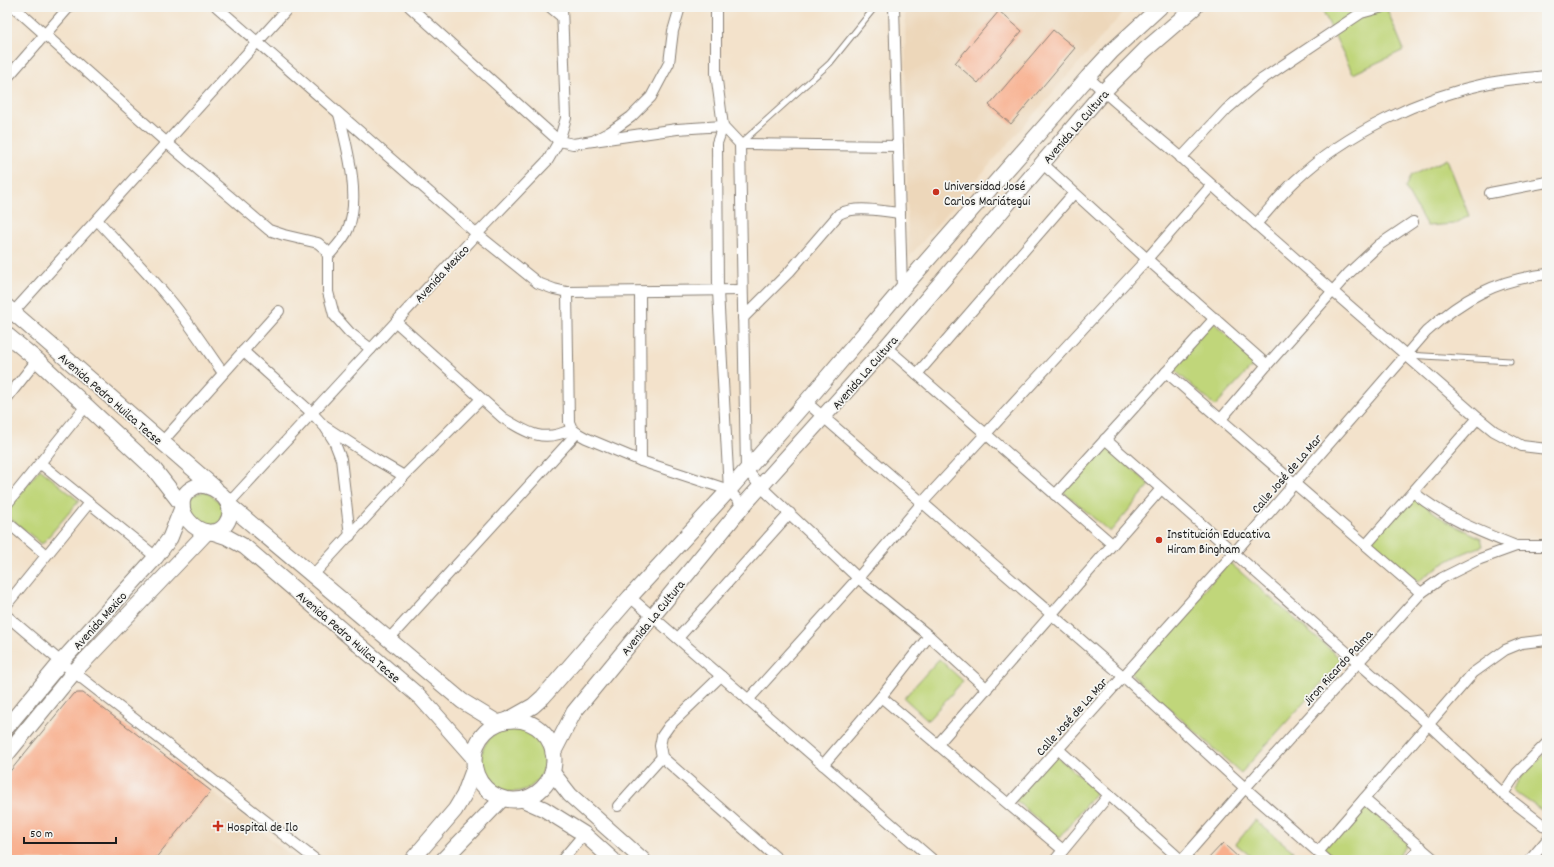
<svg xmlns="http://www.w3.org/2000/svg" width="1554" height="867" viewBox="0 0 1554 867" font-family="Dekko,sans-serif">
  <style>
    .built { fill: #edd7ba }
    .green { fill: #c0d67a; stroke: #6e794b }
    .building { fill: #f8af8d }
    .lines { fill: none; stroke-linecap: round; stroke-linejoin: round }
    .lane-casing { stroke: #887f74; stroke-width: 7 }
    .street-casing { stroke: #887f74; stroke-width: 12 }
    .secondary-casing { stroke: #887f74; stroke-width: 17 }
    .lane { stroke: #fff; stroke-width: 5 }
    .street { stroke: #fff; stroke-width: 10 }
    .secondary { stroke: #fff; stroke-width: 15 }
    .poi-dot { fill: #c8321e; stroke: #f6f6f2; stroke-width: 1.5 }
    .labels { text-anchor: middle; stroke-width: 3.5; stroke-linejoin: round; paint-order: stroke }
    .street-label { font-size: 13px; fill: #1c1c1c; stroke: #f6f6f2 }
    .poi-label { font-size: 13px; fill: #1c1c1c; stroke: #f6f6f2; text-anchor: start }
  </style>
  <rect width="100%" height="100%" fill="#f6f6f2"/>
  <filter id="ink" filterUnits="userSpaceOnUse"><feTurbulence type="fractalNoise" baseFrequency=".025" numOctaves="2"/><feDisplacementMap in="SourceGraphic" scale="8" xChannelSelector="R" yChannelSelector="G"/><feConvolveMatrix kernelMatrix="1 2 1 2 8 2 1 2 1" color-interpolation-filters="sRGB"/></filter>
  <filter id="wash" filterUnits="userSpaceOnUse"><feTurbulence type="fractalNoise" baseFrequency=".012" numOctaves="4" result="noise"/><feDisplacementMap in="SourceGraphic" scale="16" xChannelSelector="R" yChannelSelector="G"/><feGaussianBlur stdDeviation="0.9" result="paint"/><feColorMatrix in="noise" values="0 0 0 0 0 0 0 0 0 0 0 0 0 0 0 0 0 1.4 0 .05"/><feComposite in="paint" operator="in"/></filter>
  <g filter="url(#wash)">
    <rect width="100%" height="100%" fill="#f3e2cb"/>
    <g class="built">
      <polygon points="905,7 1128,7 908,258"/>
      <polygon points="211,791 297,860 154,860"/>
    </g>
    <g class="green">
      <polygon points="1321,7 1386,7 1404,50 1353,74"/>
      <polygon points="1447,159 1469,216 1454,224 1427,226 1405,188 1410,176"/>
      <polygon points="1211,320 1256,362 1215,406 1171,367"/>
      <polygon points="1103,443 1150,485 1110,532 1060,489"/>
      <polygon points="40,469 79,501 42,544 7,516 7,510"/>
      <path d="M205 491C210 495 216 498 220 502 223 505 224 510 223 514 222 531 200 525 192 515 189 511 189 502 188 497Z"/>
      <path d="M1411 495 1446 521 1481 538 1483 546C1458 554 1438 565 1418 582L1370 539Z"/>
      <polygon points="1229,562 1342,660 1241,773 1130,673"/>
      <polygon points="939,659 963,681 928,720 904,698"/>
      <circle cx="513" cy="760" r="32"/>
      <polygon points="1547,751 1547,814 1512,790 1522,776"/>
      <polygon points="1054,754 1097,791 1059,838 1014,799"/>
      <polygon points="1362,802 1408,844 1395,860 1337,860 1322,847"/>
      <polygon points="1255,820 1293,851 1286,860 1255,860 1236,844"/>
    </g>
    <g id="blocks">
      <g class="building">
        <polygon points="999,11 1022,31 978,83 955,63"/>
        <polygon points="1053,30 1075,48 1011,124 989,105"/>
        <polygon points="78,693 83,693 211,791 154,860 7,860 7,775 73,694"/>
        <polygon points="1223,843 1241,860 1207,860"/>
      </g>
    </g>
  </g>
  <g filter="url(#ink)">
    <use href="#blocks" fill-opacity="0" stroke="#887f74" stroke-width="1"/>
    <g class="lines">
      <defs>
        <g id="lane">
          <polyline points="741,143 830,63 875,7"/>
          <polyline points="1407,355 1510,361"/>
        </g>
        <g id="street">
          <polyline points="14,7 167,143 269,230 284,235 318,243 325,249 328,256 328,292 334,315 350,333 371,349"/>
          <polyline points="217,7 477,234 538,283 554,289 567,292 742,290"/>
          <polyline points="410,7 559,141 573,144 593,141 610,132 631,117 651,97 669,63 673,31 680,7"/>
          <polyline points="550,7 562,17"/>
          <polyline points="716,7 716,73 723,126 717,143 718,291 729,490"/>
          <polyline points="894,7 902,289"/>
          <path d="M1088 77C1118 106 1151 131 1182 158 1279 246 1379 331 1478 418L1494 431 1522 446 1547 449"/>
          <polyline points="7,78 69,7"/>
          <polyline points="593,141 677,129 723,126 740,144 746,469 761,487 858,578 929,636 987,689"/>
          <polyline points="740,144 898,146"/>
          <polyline points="1181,158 1227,109 1261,80 1361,13 1383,7"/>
          <polyline points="1043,164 1147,259 1267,365"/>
          <polyline points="1490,193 1547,182"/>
          <path d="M97 220C122 247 148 273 171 301 190 324 206 349 223 373"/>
          <path d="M1256 224C1269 210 1281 194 1295 181 1346 133 1421 97 1489 83 1508 79 1528 78 1547 76"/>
          <path d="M328 256C335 248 345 238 348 229 361 197 347 147 339 114"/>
          <polyline points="567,292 569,422 572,429 577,433 586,438 641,461 729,490 743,506"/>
          <polyline points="640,292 641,461"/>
          <path d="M743 318 790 271 839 214C856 205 881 211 900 213"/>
          <polyline points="7,319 289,7"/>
          <path d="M396 322 503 418C529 434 544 443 572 429"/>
          <polyline points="886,347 1112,544"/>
          <polyline points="243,351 312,413 325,427 334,441 341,459 350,536"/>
          <polyline points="1166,372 1421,593"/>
          <polyline points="917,374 1074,193"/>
          <polyline points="7,398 37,360"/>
          <polyline points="806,402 1124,677 1245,788 1327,860"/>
          <polyline points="1221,419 1267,365 1348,274 1379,245 1413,222"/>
          <polyline points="327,428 375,459 404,476"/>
          <polyline points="1105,439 1428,724 1503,794 1547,828"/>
          <polyline points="162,442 279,311"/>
          <polyline points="40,463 156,557"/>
          <path d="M1413 492C1445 518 1478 531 1516 546"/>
          <polyline points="1055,495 1215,318"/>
          <polyline points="7,504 86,406"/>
          <polyline points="228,504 477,234 548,160 559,141 566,118 562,7"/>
          <polyline points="7,522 46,555"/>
          <polyline points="1366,545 1478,418"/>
          <polyline points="313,575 404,476 481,399"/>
          <polyline points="630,597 933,860"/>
          <polyline points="7,604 89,503"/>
          <polyline points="7,616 61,662 316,860"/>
          <polyline points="678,638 790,513"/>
          <polyline points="388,640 577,433"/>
          <polyline points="721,676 669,726 662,736 660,746 662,757 779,860"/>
          <polyline points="881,697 1063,850"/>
          <polyline points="748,700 858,578 922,503 1147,259 1211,186"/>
          <polyline points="938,744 1161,489"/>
          <polyline points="1058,749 1181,860"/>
          <polyline points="823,765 881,697 929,636"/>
          <polyline points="1503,794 1517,773 1547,743"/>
          <polyline points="1364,799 1435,860"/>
          <path d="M1009 804 1234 553 1426 332C1463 298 1497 280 1547 274"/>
          <polyline points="618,806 662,757"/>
          <polyline points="1318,852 1473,673 1505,650 1522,643 1547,640"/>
          <polyline points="562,860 584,834"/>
          <polyline points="1055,860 1109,795"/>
          <polyline points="1182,860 1245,788 1421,593 1442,578 1480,559 1516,546 1547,546"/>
          <polyline points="1410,860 1421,847"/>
          <polyline points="1530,860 1547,840"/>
        </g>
        <g id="secondary">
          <polyline points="7,307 215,488"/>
          <polyline points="7,335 37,360 154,469 182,505"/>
          <path d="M199 485C218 486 239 505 226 524 206 552 156 501 199 485Z"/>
          <polyline points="229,505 462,701 498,723"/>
          <polyline points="212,532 227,537 245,547 421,698 473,757"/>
          <circle cx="514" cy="760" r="40"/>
          <polyline points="508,720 533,706 543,697 630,597 729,490 806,402 902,289 1088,77 1112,51 1160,7"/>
          <polyline points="7,727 61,662 156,557 170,538 182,508"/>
          <polyline points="553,753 574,712 743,506 886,347 1103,92 1145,50 1195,7"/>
          <polyline points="7,754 74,672 207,532"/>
          <polyline points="552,772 570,795 643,860"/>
          <polyline points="524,800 544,809 584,834 613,860"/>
          <polyline points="412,860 455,810 464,795 474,768"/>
          <polyline points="443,860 502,799"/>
        </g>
      </defs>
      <use href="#lane" class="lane-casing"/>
      <use href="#street" class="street-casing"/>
      <use href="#secondary" class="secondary-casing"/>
      <use href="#lane" class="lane"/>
      <use href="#street" class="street"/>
      <use href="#secondary" class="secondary"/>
    </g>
  </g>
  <g class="poi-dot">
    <circle cx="936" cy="192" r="4"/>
    <circle cx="1159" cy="540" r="4"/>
    <path d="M216 820h4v4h4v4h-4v4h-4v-4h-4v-4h4z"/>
  </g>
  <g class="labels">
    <g class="street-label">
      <text transform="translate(1075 126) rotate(-49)" y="5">Avenida La Cultura</text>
      <text transform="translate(441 273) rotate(-47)" y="5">Avenida Mexico</text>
      <text transform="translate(864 372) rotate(-49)" y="5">Avenida La Cultura</text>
      <text transform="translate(111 398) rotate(41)" y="5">Avenida Pedro Huilca Tecse</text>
      <text transform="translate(1286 473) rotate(-49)" y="5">Calle José de La Mar</text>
      <text transform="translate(652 617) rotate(-51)" y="5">Avenida La Cultura</text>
      <text transform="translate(99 620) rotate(-48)" y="5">Avenida Mexico</text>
      <text transform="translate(349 636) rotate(41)" y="5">Avenida Pedro Huilca Tecse</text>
      <text transform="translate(1337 667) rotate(-48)" y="5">Jiron Ricardo Palma</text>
      <text transform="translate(1071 716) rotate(-48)" y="5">Calle José de La Mar</text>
    </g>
    <g class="poi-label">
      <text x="944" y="190">Universidad José<tspan x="944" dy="15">Carlos Mariátegui</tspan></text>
      <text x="1167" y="538">Institución Educativa<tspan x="1167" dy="15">Hiram Bingham</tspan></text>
      <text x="227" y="831">Hospital de Ilo</text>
    </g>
  </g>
  <rect width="1554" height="867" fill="none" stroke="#f6f6f2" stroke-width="24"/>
  <path d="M24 837v6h92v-6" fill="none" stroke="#1c1c1c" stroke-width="2"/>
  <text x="30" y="837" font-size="12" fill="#1c1c1c" stroke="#f6f6f2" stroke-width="3" paint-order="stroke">50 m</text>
</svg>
